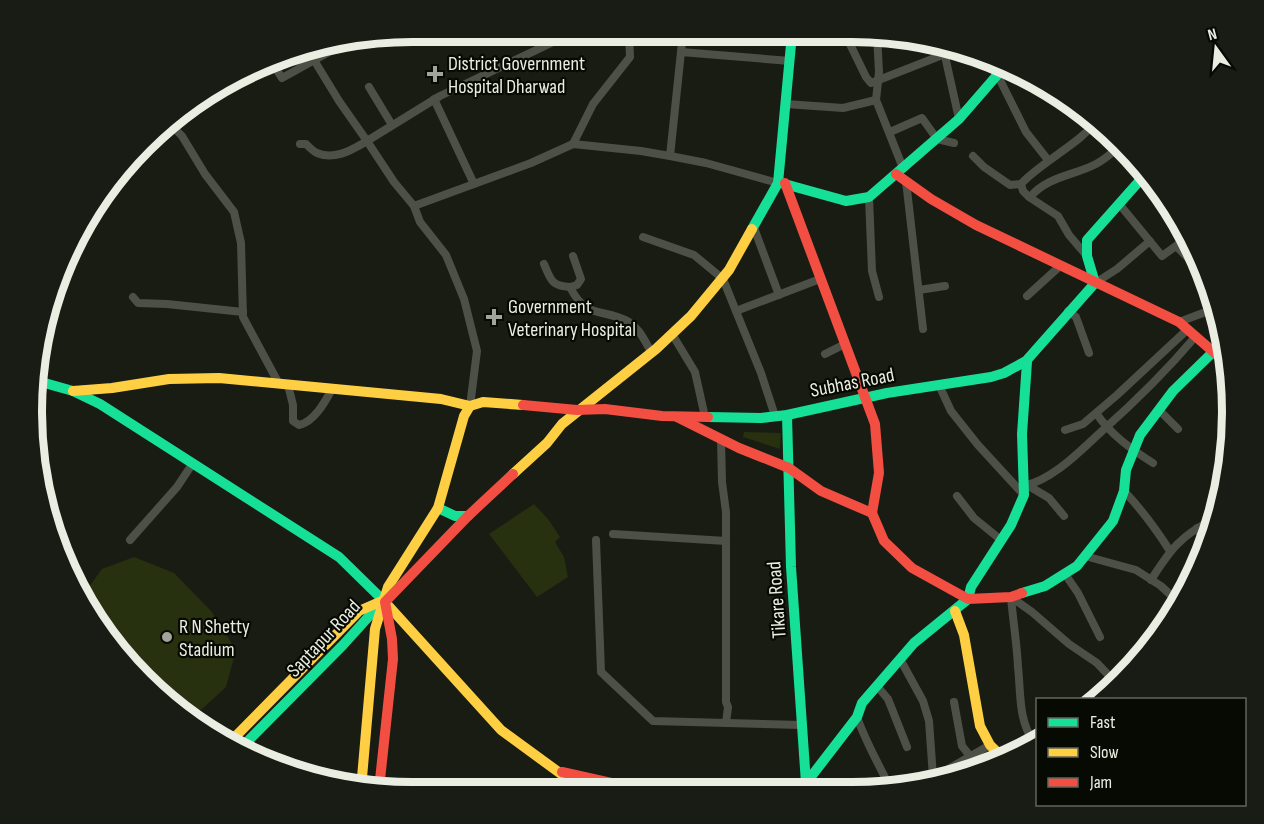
<svg xmlns="http://www.w3.org/2000/svg" width="1264" height="824" viewBox="0 0 1264 824" font-family="'Sofia Sans Condensed',sans-serif">
  <style>
    .green { fill: #27300f }
    .lines { fill: none; stroke-linecap: round; stroke-linejoin: round }
    .street { stroke: #4d5047; stroke-width: 8 }
    .fast { stroke: #16e098; stroke-width: 10 }
    .slow { stroke: #ffcf43; stroke-width: 10 }
    .jam { stroke: #f24e42; stroke-width: 10 }
    .poi-dot { fill: #a1a499; stroke: #070903; stroke-width: 2 }
    .labels { text-anchor: middle; stroke-width: 4.5; stroke-linejoin: round; paint-order: stroke }
    .poi-label { font-size: 20px; fill: #eaeee2; stroke: #070903; text-anchor: start }
    .street-label { font-size: 20px; fill: #eaeee2; stroke: #070903 }
    .rim { fill: none; stroke: #eaeee2; stroke-width: 8 }
  </style>
  <rect width="100%" height="100%" fill="#191c12"/>
  <g class="green">
    <polygon points="744,432 781,433 780,449 743,437"/>
    <polygon points="534,504 548,519 560,537 555,542 564,557 568,577 537,597 489,534"/>
    <polygon points="134,557 174,573 212,612 236,650 226,687 202,709 186,714 161,698 95,623 83,595 102,569"/>
  </g>
  <g class="lines">
    <g class="street">
      <polyline points="845,34 866,77 871,83 945,54 960,52"/>
      <polyline points="877,35 879,72 876,100 903,168"/>
      <polyline points="943,47 959,119"/>
      <polyline points="681,52 790,61"/>
      <polyline points="271,61 282,78 347,42"/>
      <polyline points="998,76 1026,132 1048,160"/>
      <polyline points="369,87 392,125"/>
      <polyline points="434,99 474,184"/>
      <polyline points="786,104 843,108 876,100"/>
      <polyline points="170,124 182,136 205,174 234,212 241,243 243,317 279,384"/>
      <polyline points="890,132 922,118 937,139 954,143"/>
      <path d="M300 144H306C309 147 314 152 317 153 335 161 353 149 367 141L339 101 314 60"/>
      <polyline points="573,144 593,104 630,57 629,33"/>
      <polyline points="670,156 683,33"/>
      <polyline points="973,156 984,167 1010,185 1021,184"/>
      <polyline points="906,181 923,329"/>
      <polyline points="869,197 872,271 879,297"/>
      <path d="M1030 197C1048 176 1073 176 1096 164 1104 160 1112 153 1119 147"/>
      <polyline points="1120,205 1162,256 1176,246 1187,235"/>
      <polyline points="414,206 531,163 573,144 641,151 670,156 706,163 778,183"/>
      <polyline points="754,228 779,295"/>
      <polyline points="643,237 694,255 723,279 761,373 775,416"/>
      <polyline points="1176,246 1200,270"/>
      <path d="M573 256 581 279 577 285 570 287C587 321 603 307 629 322 640 329 645 342 652 353"/>
      <path d="M1087 256 1069 235 1058 216 1029 197 1023 191 1021 184C1038 164 1087 139 1095 121"/>
      <path d="M544 264C551 280 551 286 570 287"/>
      <polyline points="1095,283 1117,269 1150,241"/>
      <polyline points="919,290 945,286"/>
      <polyline points="1027,296 1060,266"/>
      <polyline points="133,297 138,303 167,304 243,312"/>
      <polyline points="736,311 820,279"/>
      <polyline points="1068,311 1076,317 1089,353"/>
      <polyline points="1179,322 1211,310"/>
      <polyline points="672,334 695,372 705,417"/>
      <polyline points="825,354 845,344"/>
      <path d="M288 385 293 405V421L299 425C314 422 325 402 332 389"/>
      <polyline points="939,385 951,411 978,445 1024,495"/>
      <polyline points="470,406 477,351 464,299 446,255 420,222 414,206 394,182 367,141 440,96 572,33"/>
      <polyline points="1159,410 1178,429"/>
      <path d="M1096 413C1111 435 1131 449 1153 463"/>
      <polyline points="1065,430 1083,424 1117,395 1188,329"/>
      <polyline points="721,439 722,482 726,512 726,702 728,707 726,723"/>
      <polyline points="1027,485 1049,498 1064,516"/>
      <path d="M1024 486C1054 479 1080 451 1102 431 1136 401 1167 370 1196 336"/>
      <path d="M1124 491C1142 510 1156 529 1170 551"/>
      <polyline points="957,496 974,518 1001,540"/>
      <polyline points="1197,528 1206,546"/>
      <polyline points="613,534 726,541"/>
      <polyline points="130,540 177,487 193,463"/>
      <polyline points="596,540 601,672 653,721 802,725"/>
      <polyline points="62,548 62,547"/>
      <polyline points="1085,556 1136,570 1161,586 1175,599"/>
      <polyline points="1065,574 1078,593 1100,637"/>
      <path d="M1151 580C1170 550 1181 535 1214 519"/>
      <path d="M1011 597C1013 621 1017 644 1018 667 1021 694 1018 719 1034 743"/>
      <polyline points="1011,597 1032,612 1069,644 1097,663 1114,681"/>
      <polyline points="900,659 923,701 929,721 933,777"/>
      <polyline points="877,686 888,699 907,747"/>
      <polyline points="954,702 962,746 970,756"/>
      <path d="M857 717C866 743 879 764 890 788"/>
      <polyline points="936,776 990,745"/>
    </g>
    <g class="fast">
      <polyline points="781,183 846,201 869,197 959,119 1005,66"/>
      <polyline points="752,229 778,183 792,34"/>
      <polyline points="34,380 73,391 100,404 339,557 385,602"/>
      <polyline points="787,415 791,567 806,783"/>
      <polyline points="708,417 761,418 787,415 887,393 991,377 1004,373 1026,361 1095,283 1087,256 1087,240 1142,178"/>
      <polyline points="438,508 455,516 468,516"/>
      <polyline points="1022,593 1045,586 1077,566 1113,521 1124,491 1126,470 1140,435 1173,391 1214,351"/>
      <polyline points="241,748 343,645 381,603"/>
      <polyline points="800,791 857,717 862,703 914,643 968,599 971,587 1011,525 1024,495 1022,434 1027,362"/>
    </g>
    <g class="slow">
      <polyline points="73,391 112,388 169,379 219,378 441,399 470,406"/>
      <polyline points="513,474 547,443 562,424 656,349 691,316 729,270 752,229"/>
      <polyline points="385,602 501,730 583,790"/>
      <polyline points="955,611 964,635 980,726 990,745 1003,758"/>
      <polyline points="231,741 359,611 384,600"/>
      <polyline points="361,789 375,629 388,587 438,508 464,416 470,406 483,402 523,405"/>
    </g>
    <g class="jam">
      <polyline points="896,174 931,199 976,225 1179,322 1225,362"/>
      <polyline points="785,183 875,424 879,473 872,513"/>
      <polyline points="523,405 577,410 605,409 662,416 708,417"/>
      <polyline points="677,417 739,448 789,468 821,491 872,513 884,541 912,568 968,599 1011,597 1022,593"/>
      <polyline points="562,772 647,791"/>
      <polyline points="379,789 393,659 392,639 385,602 468,516 513,474"/>
    </g>
  </g>
  <g class="poi-dot">
    <path d="M432 65h6v6h6v6h-6v6h-6v-6h-6v-6h6z"/>
    <path d="M491 308h6v6h6v6h-6v6h-6v-6h-6v-6h6z"/>
    <circle cx="167" cy="637" r="6"/>
  </g>
  <g class="labels">
    <g class="poi-label">
      <text x="448" y="70">District Government<tspan x="448" dy="23">Hospital Dharwad</tspan></text>
      <text x="508" y="313">Government<tspan x="508" dy="23">Veterinary Hospital</tspan></text>
      <text x="179" y="633">R N Shetty<tspan x="179" dy="23">Stadium</tspan></text>
    </g>
    <g class="street-label">
      <text transform="translate(852 382) rotate(-11)" y="7">Subhas Road</text>
      <text transform="translate(776 600) rotate(-94)" y="7">Tikare Road</text>
      <text transform="translate(323 638) rotate(-47)" y="7">Saptapur Road</text>
    </g>
  </g>
  <path d="M0 0H1264V824H0ZM412 42H852A370 370 0 0 1 1222 412V412A370 370 0 0 1 852 782H412A370 370 0 0 1 42 412V412A370 370 0 0 1 412 42Z" fill="#191b15" fill-rule="evenodd"/>
  <path class="rim" d="M412 42H852A370 370 0 0 1 1222 412V412A370 370 0 0 1 852 782H412A370 370 0 0 1 42 412V412A370 370 0 0 1 412 42Z"/>
  <rect x="1036" y="698" width="210" height="108" fill="#070903" stroke="#62655c" stroke-width="1.5"/>
  <rect x="1048" y="718" width="30" height="9" fill="#16e098" stroke="#62655c" stroke-width="1.5"/>
  <text x="1090" y="728" font-size="18" fill="#eaeee2">Fast</text>
  <rect x="1048" y="748" width="30" height="9" fill="#ffcf43" stroke="#62655c" stroke-width="1.5"/>
  <text x="1090" y="758" font-size="18" fill="#eaeee2">Slow</text>
  <rect x="1048" y="778" width="30" height="9" fill="#f24e42" stroke="#62655c" stroke-width="1.5"/>
  <text x="1090" y="788" font-size="18" fill="#eaeee2">Jam</text>
  <g transform="translate(1216 48) rotate(345)" stroke="#070903" stroke-width="4.5" paint-order="stroke">
  <path d="M0-4.5L10 22L0 15L-10 22Z" fill="#eaeee2"/>
  <text y="-9" font-size="16" font-weight="bold" text-anchor="middle" fill="#eaeee2">N</text>
  </g>
</svg>
